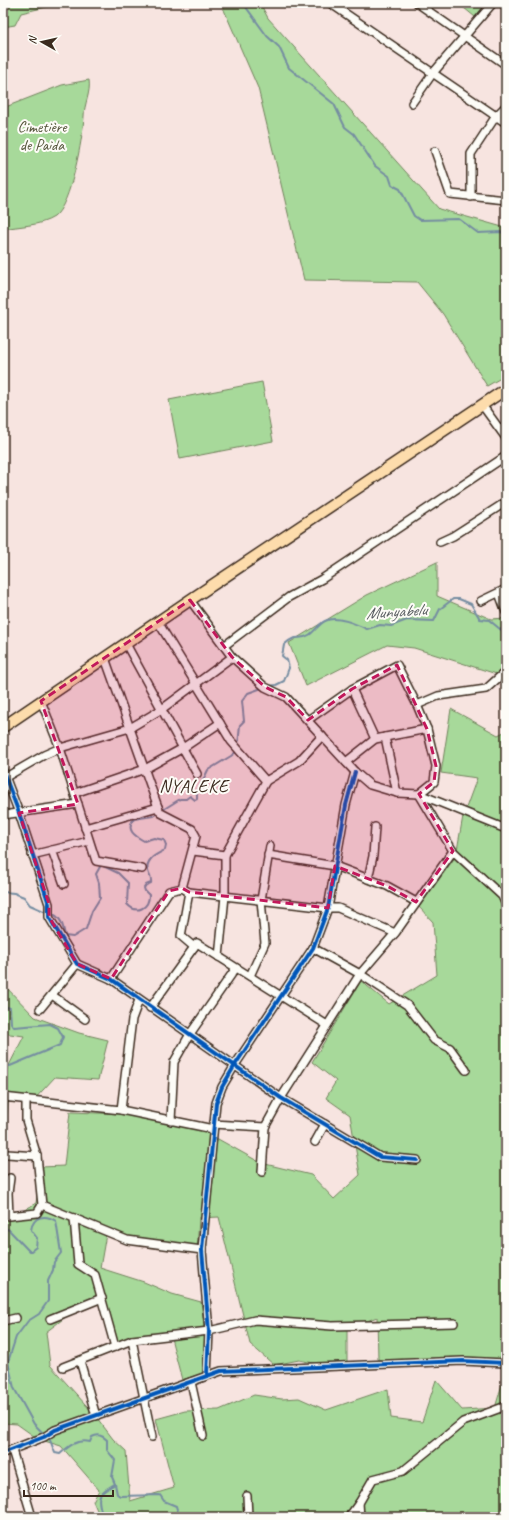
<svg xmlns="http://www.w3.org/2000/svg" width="509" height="1520" viewBox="0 0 509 1520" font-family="Caveat,sans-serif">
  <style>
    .green { fill: #a7d99a; stroke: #71825c }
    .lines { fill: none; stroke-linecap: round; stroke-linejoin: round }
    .stream { stroke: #758da1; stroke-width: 2 }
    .minor-casing { stroke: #3b2a1e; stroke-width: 10 }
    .highway-casing { stroke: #3b2a1e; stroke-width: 13 }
    .minor { stroke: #fdfcf7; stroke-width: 7 }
    .highway { stroke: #fddcac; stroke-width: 10 }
    .cycleway-casing { stroke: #fdfcf7; stroke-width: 6 }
    .cycleway { stroke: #0057b8; stroke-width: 4 }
    .marked { fill: #c2185b; fill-opacity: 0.2; stroke: #c2185b; stroke-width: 3; stroke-dasharray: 8 5; stroke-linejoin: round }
    .labels { text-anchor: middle; stroke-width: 4; stroke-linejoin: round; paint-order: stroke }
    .park-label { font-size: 16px; fill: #56563d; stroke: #fdfcf7 }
    .water-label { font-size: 17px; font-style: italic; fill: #585c60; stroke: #fdfcf7 }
    .quarter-label { font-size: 18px; letter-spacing: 1px; fill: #3b2a1e; stroke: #fdfcf7 }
  </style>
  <rect width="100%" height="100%" fill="#f7e4e0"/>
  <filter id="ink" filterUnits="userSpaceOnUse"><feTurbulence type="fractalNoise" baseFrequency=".025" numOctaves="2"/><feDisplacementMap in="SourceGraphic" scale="8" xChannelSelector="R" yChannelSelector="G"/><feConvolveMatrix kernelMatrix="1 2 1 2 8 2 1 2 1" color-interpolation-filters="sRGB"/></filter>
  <g filter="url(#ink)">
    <g class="green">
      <polygon points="3,3 63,3 21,13 15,25 3,27"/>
      <polygon points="221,3 260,3 268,18 439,209 506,228 506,375 487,386 443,314 417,282 304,280 258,88"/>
      <polygon points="458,3 486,3 475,17"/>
      <path d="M89 80C91 93 84 104 84 116 83 137 71 205 54 217 40 226 18 226 3 229V108L62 85Z"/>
      <polygon points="262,382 273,441 180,459 169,400"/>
      <polygon points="437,562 437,596 491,619 506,618 506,677 414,648 387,645 306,686 289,643 367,595"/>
      <polygon points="451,709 498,735 506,731 506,1355 501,1360 395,1365 378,1359 377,1317 347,1329 347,1365 328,1366 299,1360 274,1365 250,1344 219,1217 199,1218 197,1250 106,1234 100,1268 144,1282 172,1294 201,1302 207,1347 204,1373 182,1380 171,1338 112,1342 99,1297 67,1316 46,1332 50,1365 94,1414 113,1439 126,1451 130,1501 174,1488 156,1419 185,1411 219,1410 254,1395 282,1399 299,1398 326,1410 388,1389 391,1418 422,1422 436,1380 462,1410 495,1408 506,1371 506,1517 100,1517 93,1501 99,1490 61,1446 38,1439 17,1424 3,1423 3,1223 36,1203 41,1167 64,1166 70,1112 124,1114 200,1129 261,1163 311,1175 334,1199 360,1175 350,1115 326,1098 336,1081 312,1062 361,981 389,1004 437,975 433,922 419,907 456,856 463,816 477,778 441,773"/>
      <polygon points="3,984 35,1017 79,1033 108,1040 98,1080 55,1077 31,1103 8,1102 3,1147 3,1077 24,1036 3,1033"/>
    </g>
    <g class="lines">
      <g class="stream">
        <polyline points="243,3 267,36 279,47 289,68 334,104 345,127 354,134 375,166 389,176 392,185 400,189 414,216 420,220 459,219 478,233 501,232 506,235"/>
        <path d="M268 686 276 685 284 681 289 668 287 660 282 656 284 645C296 633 300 641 309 635 315 631 319 624 325 621 336 615 356 624 367 629L380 625 391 626 407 620 434 621 440 609 453 599H459L471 604 480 619 489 620 506 634"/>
        <polyline points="238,745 240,725 244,721 242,701 248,693 262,688"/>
        <polyline points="3,892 14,893 24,897 30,905 46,912"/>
        <path d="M50 913C61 916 63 925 65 936L73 937 86 929 92 911 100 898 99 883 96 874 101 865 118 873 128 883 127 904C137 915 149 908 149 895L145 891 144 888 146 885 151 883C152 878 149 876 148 871 145 859 156 855 165 850L166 845 164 840 154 838 144 841C135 836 125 830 134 819L153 816 180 799H186L190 796 195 800 197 799V793L208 770 231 756 237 751"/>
        <polyline points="3,1006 10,1008 11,1023 14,1027 50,1024 58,1028 63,1037 60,1045 10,1066 3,1065"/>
        <polyline points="3,1122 5,1099"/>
        <path d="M3 1227 9 1230 29 1251H31L36 1247 37 1238 31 1230C33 1216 45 1214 56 1221L61 1253 54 1262 53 1270 48 1281V1301L39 1314 28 1321 16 1337 8 1362 14 1388 34 1424 50 1440 55 1453 60 1454C69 1446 77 1439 90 1442L92 1437C98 1434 102 1435 107 1440V1450L115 1460 112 1477 115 1484C98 1494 96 1495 102 1514L108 1517"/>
        <polyline points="115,1484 117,1494 120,1496 160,1495 164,1501 176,1506 179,1517"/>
      </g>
      <defs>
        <g id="minor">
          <polyline points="330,3 506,123"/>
          <polyline points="417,3 506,65"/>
          <polyline points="503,3 506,5"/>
          <polyline points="412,103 433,73 493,3"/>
          <polyline points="435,151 450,194 506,200"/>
          <polyline points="471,197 471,154 496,116 506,106"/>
          <polyline points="482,405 506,438"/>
          <polyline points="440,542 453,536 506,502"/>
          <polyline points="506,550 506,549"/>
          <polyline points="499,593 506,612"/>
          <polyline points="190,600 232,657 265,687 286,697 355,772 370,785 397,793 419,794 506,829"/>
          <polyline points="481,601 506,589"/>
          <polyline points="158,622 231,741 266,781"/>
          <polyline points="126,644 197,774"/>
          <polyline points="224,646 289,597 322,579 506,456"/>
          <polyline points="105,658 159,810 161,813 192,829 196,836 182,888 189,892 328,908 338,908 395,933"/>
          <polyline points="352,689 375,739"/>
          <polyline points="41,701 60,748 96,861 142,869"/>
          <polyline points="417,705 438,696 486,689 506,671"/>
          <polyline points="308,720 352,689 397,665 417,705 427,729 436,766 434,782 419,794 453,851 502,896 506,905"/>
          <polyline points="385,737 397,793"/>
          <polyline points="346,762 375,739 427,729"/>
          <polyline points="3,771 19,813 49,904 49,917 77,964 111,979 281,1098 380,1157 417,1160"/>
          <polyline points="6,777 44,755 60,748 130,728 162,709 232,657"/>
          <polyline points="75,793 145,769 183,748 220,723"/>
          <polyline points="3,815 78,804"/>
          <polyline points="85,828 158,807"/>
          <polyline points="52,850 64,884"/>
          <polyline points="193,851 225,855"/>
          <polyline points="32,855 89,841"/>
          <polyline points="268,855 335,866 387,886 416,902"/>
          <polyline points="368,879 373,856 375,827"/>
          <polyline points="189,892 181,936 194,947"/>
          <polyline points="313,948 360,974 407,1005 434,1040 450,1048 466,1070"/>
          <polyline points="219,957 225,896 225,855 266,781 299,761 322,736"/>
          <polyline points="250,976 265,943 261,900 270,846"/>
          <polyline points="111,979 169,891 182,888"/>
          <polyline points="52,995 85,1019"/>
          <polyline points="150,1008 197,943 327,1025"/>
          <polyline points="40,1009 77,964"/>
          <polyline points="3,1097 121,1110 213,1129"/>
          <polyline points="26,1100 26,1120 37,1156 42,1205 127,1240 202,1250"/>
          <polyline points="121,1110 132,1019 139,1000"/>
          <polyline points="171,1121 174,1062 190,1034 236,968"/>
          <polyline points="213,1124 265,1127"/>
          <polyline points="315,1142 325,1124"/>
          <polyline points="7,1154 37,1156"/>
          <polyline points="262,1172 265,1127 281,1098 360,974 396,932 453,851"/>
          <polyline points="10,1178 8,1193 9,1216 37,1213 42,1205"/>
          <polyline points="74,1218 78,1264 95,1275 115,1347"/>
          <polyline points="50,1319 102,1298"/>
          <polyline points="3,1321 16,1318"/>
          <polyline points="132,1340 152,1437"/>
          <polyline points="80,1361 96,1416"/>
          <polyline points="63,1367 132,1340 209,1331 255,1320 332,1326 454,1323"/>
          <polyline points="207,1375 209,1331 202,1250 216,1103 222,1087 235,1065 313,948 328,908 346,805 355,772"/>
          <polyline points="191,1382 203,1436"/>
          <polyline points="12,1450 32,1517"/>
          <polyline points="3,1453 44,1437 55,1430 221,1371 463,1361 506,1363"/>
          <polyline points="247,1496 248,1517"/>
          <polyline points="359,1503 360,1517"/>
          <polyline points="349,1517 359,1503 373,1479 403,1471 463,1422 506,1406"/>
        </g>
        <polyline id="highway" points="3,727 190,600 506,389"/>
      </defs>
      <use href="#minor" class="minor-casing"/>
      <use href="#highway" class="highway-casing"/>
      <use href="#minor" class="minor"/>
      <use href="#highway" class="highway"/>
      <defs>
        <g id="cycleway">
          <polyline points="3,771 19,813 49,904 49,917 77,964 111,979 281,1098 380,1157 417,1160"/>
          <polyline points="207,1375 209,1331 202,1250 216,1103 222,1087 235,1065 313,948 328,908 346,805 355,772"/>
          <polyline points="3,1453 44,1437 55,1430 221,1371 463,1361 506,1363"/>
        </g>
      </defs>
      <use href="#cycleway" class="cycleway-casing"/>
      <use href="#cycleway" class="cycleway"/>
    </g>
  </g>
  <path class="marked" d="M190 600 232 657 265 687 286 697 308 720 352 689 397 665 427 729 436 766 434 782 419 794 453 851 416 902 387 886 335 866 328 908 189 892 182 888 169 891 111 979 77 964 49 917V904L19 813 78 804 41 701Z"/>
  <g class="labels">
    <g class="park-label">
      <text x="42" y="132">Cimetière<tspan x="42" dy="18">de Paida</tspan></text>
    </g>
    <g class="water-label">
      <text transform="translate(396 611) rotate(-4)" y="6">Munyabelu</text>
    </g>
    <g class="quarter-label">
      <text x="194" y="792">NYALEKE</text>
    </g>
  </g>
  <rect width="509" height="1520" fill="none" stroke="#fdfcf7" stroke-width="16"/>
  <rect x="8" y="8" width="493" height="1504" fill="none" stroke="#3b2a1e" stroke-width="1.5" filter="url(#ink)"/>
  <g transform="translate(42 42) rotate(278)" stroke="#fdfcf7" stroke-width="3" paint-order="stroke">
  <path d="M0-3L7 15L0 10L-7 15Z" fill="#3b2a1e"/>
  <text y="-6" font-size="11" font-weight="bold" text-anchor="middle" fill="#3b2a1e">N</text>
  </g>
  <path d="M24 1490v6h89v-6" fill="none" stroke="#3b2a1e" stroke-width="2"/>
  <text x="30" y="1490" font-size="12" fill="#3b2a1e" stroke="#fdfcf7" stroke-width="3" paint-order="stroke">100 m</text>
</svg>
